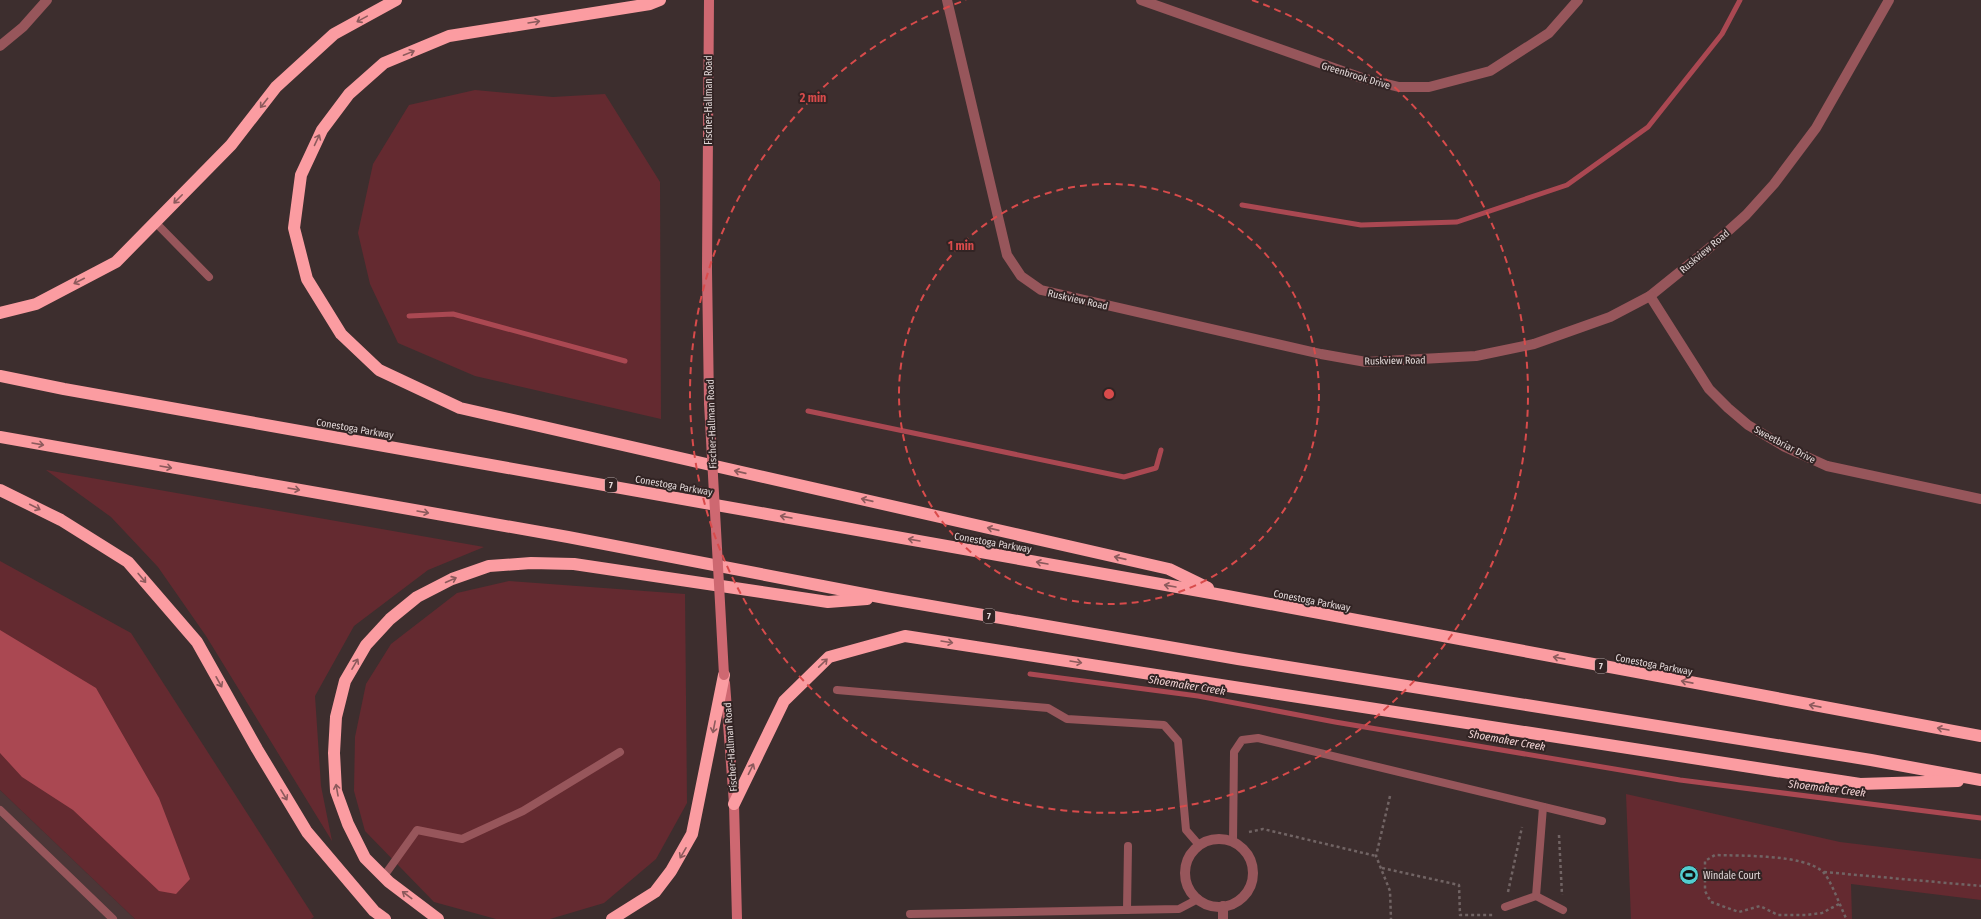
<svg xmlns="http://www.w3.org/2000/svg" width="1981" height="919" viewBox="0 0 1981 919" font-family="'Fira Sans Condensed',sans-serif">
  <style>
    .built { fill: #4c3637 }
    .green { fill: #642a30 }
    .water { fill: #aa4852 }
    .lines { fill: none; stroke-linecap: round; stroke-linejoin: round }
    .stream { stroke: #aa4852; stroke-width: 5 }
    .path { stroke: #716464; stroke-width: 2.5; stroke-dasharray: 3 3; stroke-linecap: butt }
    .service { stroke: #97565b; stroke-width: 8 }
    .minor { stroke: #97565b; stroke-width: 10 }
    .tertiary { stroke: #97565b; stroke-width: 10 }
    .secondary { stroke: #ce6871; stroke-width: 10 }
    .motorway { stroke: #fb9ca1; stroke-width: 12 }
    .secondary-bridge { stroke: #ce6871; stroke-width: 10 }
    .oneway { stroke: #8c5a5c }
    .ring { fill: none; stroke: #d84b4b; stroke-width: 2; stroke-dasharray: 7 5 }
    .labels { text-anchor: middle; stroke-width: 4; stroke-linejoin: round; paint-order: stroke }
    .shield { fill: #322424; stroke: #aca1a1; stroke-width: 1 }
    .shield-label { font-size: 9px; font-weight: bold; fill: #e1d7d7 }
    .street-label { font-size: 10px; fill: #e1d7d7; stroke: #322424 }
    .poi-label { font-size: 10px; fill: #e1d7d7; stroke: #322424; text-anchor: start }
    .water-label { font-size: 11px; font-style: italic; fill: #efd2d3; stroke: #322424 }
    .centre { fill: #d84b4b; stroke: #322424; stroke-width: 2 }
    .ring-label { font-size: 12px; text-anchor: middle; font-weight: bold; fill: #d84b4b; stroke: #322424; stroke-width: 4; stroke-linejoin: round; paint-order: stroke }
  </style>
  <rect width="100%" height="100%" fill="#3d2e2e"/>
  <polygon class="built" points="0,790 135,919 0,919"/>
  <g class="green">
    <polygon points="475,90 553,97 605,94 660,182 661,419 475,376 398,343 370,284 358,233 373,164 409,105"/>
    <polygon points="46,470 484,547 428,570 354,626 315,696 321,786 332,841 206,636 158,567 111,517"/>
    <polygon points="0,561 131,633 314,917 311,919 135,919 0,790"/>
    <polygon points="509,581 685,594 687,803 656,859 604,903 550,919 496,919 434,902 365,831 354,791 355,737 366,684 391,644 457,593"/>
    <polygon points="1626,794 1840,842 1981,859 1981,900 1851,884 1852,919 1631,919"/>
  </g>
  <polygon class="water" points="0,630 96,688 159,798 190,879 176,894 159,891 73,810 22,777 0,753"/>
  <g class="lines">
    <g class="stream">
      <polyline points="1242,205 1361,225 1457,222 1567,185 1648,127 1722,34 1740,0"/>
      <polyline points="409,316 453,314 625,361"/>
      <polyline points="808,411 1124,477 1156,468 1161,450"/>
      <polyline points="1030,674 1198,696 1335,722 1680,780 1981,818"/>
    </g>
    <g class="path">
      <polyline points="1390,796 1376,856 1390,891 1391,919"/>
      <polyline points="1249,832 1263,829 1376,856"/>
      <polyline points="1559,835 1562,895"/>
      <polyline points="1382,868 1459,885 1460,915 1495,915"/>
      <polyline points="1824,872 1981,886"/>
      <polyline points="1508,892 1522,827"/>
      <path d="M1839 904 1822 913 1806 915H1778L1760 906 1739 912 1711 902 1705 891V861L1715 855C1741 856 1804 854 1823 872 1830 878 1841 908 1846 918V919"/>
    </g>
    <g class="service">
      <polyline points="155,222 209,277"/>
      <polyline points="837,690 1048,708 1067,719 1164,725 1178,741 1186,830 1199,845"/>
      <polyline points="0,810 113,919"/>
      <polyline points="1233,842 1234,752 1242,740 1258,738 1602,821"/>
      <polyline points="384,876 417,830 462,839 523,811 620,752"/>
      <polyline points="1536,896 1563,910"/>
      <polyline points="1505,907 1536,896 1543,807"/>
      <polyline points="1127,910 1128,846"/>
      <polyline points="910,914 1179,909 1198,899"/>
    </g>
    <g class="minor">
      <polyline points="947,0 1007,255 1021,276 1041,290 1321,354 1366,362 1476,356 1534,344 1610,317 1650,296 1707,250 1746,215 1774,184 1816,128 1889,0"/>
      <polyline points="0,46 23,27 47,0"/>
      <polyline points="1650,296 1709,389 1728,408 1748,425 1785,447 1827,466 1981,499"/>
      <circle cx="1219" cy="873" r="34"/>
      <polyline points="1223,919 1223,906"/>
    </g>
    <polyline class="tertiary" points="1141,0 1362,78 1399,87 1429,87 1490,71 1549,33 1578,0"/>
    <g class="secondary">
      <polyline points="709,0 707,270 709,403"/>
      <polyline points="725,683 734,804 737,919"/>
    </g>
    <g class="motorway">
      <polyline points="660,0 650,4 449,36 384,63 349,94 322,130 301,175 294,228 307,279 341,334 379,370 460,408 1169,569 1208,588"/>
      <polyline points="0,313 36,304 116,262 231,145 276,87 334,34 396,0"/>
      <polyline points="0,376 64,389 1222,595 1981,736"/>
      <polyline points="0,437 568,537 885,598 1238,659 1871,760 1981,780"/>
      <polyline points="0,490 61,520 128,562 197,642 257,749 307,832 374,911 385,919"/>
      <polyline points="734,804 784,701 829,657 905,636 1860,784 1958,781"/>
      <polyline points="438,919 389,882 365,858 348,824 336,791 334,753 336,717 345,681 366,645 390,619 417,597 452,579 489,566 531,563 574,564 828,602 867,599"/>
      <polyline points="612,919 655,892 671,871 692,834 724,675"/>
    </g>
    <polyline class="secondary-bridge" points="709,403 724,675"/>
  </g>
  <defs><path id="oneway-shaft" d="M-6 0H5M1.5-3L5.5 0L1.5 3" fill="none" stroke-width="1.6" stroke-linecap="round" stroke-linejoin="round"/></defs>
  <g class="oneway">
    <use href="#oneway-shaft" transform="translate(362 19) rotate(151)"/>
    <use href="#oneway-shaft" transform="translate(534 22) rotate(-9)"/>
    <use href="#oneway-shaft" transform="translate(409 53) rotate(-22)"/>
    <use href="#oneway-shaft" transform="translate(264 103) rotate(128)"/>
    <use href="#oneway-shaft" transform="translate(317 140) rotate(-65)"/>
    <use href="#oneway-shaft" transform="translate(178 199) rotate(135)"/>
    <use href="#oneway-shaft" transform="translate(79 281) rotate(153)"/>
    <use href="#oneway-shaft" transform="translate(38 444) rotate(10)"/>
    <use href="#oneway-shaft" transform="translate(166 467) rotate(10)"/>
    <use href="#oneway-shaft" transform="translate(740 472) rotate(-167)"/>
    <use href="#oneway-shaft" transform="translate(294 489) rotate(10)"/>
    <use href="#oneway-shaft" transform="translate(867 500) rotate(-167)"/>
    <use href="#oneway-shaft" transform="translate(35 507) rotate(27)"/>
    <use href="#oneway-shaft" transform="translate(423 512) rotate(10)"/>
    <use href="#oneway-shaft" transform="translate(786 517) rotate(-170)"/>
    <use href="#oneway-shaft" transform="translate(993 529) rotate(-167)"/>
    <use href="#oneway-shaft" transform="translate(914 540) rotate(-170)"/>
    <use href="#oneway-shaft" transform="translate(1120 558) rotate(-167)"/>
    <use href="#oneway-shaft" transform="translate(1042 563) rotate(-170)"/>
    <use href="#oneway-shaft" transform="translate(142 578) rotate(50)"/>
    <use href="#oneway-shaft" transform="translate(451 580) rotate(-24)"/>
    <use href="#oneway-shaft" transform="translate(1170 586) rotate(-170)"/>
    <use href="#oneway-shaft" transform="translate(947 642) rotate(9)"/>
    <use href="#oneway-shaft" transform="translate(1559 658) rotate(-169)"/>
    <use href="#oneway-shaft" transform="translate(1076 662) rotate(9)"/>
    <use href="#oneway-shaft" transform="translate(823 663) rotate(-44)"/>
    <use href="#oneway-shaft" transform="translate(355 664) rotate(-60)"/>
    <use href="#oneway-shaft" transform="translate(219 682) rotate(61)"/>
    <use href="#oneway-shaft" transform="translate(1687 682) rotate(-169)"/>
    <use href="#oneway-shaft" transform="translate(1815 706) rotate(-169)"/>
    <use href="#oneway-shaft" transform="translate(714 727) rotate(101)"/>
    <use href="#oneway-shaft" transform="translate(1943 729) rotate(-170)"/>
    <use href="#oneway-shaft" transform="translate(751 769) rotate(-64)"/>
    <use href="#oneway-shaft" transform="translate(337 790) rotate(-100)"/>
    <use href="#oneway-shaft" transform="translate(284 795) rotate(59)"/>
    <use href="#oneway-shaft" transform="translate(683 853) rotate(120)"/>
    <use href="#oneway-shaft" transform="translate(407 895) rotate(-143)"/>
  </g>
  <g class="ring">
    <circle cx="1109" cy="394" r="210"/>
    <path d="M1252 0A419 419 0 1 1 966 0"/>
  </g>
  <defs>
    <symbol id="stadium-disc" viewBox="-11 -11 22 22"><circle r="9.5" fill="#52cdcf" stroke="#322424"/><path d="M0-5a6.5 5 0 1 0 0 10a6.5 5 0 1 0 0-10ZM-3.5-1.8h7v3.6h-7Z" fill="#111"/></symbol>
  </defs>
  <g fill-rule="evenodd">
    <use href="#stadium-disc" x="1678" y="864" width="22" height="22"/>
  </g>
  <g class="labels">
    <g class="shield">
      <rect x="605" y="478" width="12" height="14" rx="3"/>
      <rect x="983" y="609" width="12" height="14" rx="3"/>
      <rect x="1595" y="659" width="12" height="14" rx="3"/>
    </g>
    <g class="shield-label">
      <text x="611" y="488">7</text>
      <text x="989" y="619">7</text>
      <text x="1601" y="669">7</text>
    </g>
    <g class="street-label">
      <text transform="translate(1356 75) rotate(17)" y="4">Greenbrook Drive</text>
      <text transform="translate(708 100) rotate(-90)" y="4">Fischer-Hallman Road</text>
      <text transform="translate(1704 251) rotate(-40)" y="4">Ruskview Road</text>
      <text transform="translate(1078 299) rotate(13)" y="4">Ruskview Road</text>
      <text transform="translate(1395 360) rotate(-1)" y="4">Ruskview Road</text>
      <text transform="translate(711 424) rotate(-92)" y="4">Fischer-Hallman Road</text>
      <text transform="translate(355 428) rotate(10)" y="4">Conestoga Parkway</text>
      <text transform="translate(1785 444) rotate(28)" y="4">Sweetbriar Drive</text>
      <text transform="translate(674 485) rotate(10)" y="4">Conestoga Parkway</text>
      <text transform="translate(993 542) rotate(10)" y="4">Conestoga Parkway</text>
      <text transform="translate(1312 600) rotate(11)" y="4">Conestoga Parkway</text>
      <text transform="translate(1654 664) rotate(11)" y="4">Conestoga Parkway</text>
      <text transform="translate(730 747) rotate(-94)" y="4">Fischer-Hallman Road</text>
    </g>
    <g class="poi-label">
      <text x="1703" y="879">Windale Court</text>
    </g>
    <g class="water-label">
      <text transform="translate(1187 685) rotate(9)" y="4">Shoemaker Creek</text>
      <text transform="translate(1507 740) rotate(10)" y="4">Shoemaker Creek</text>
      <text transform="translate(1827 788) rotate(7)" y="4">Shoemaker Creek</text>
    </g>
  </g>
  <circle cx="1109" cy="394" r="6" class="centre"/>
  <g class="ring-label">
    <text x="813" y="102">2 min</text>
    <text x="961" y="250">1 min</text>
  </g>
</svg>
